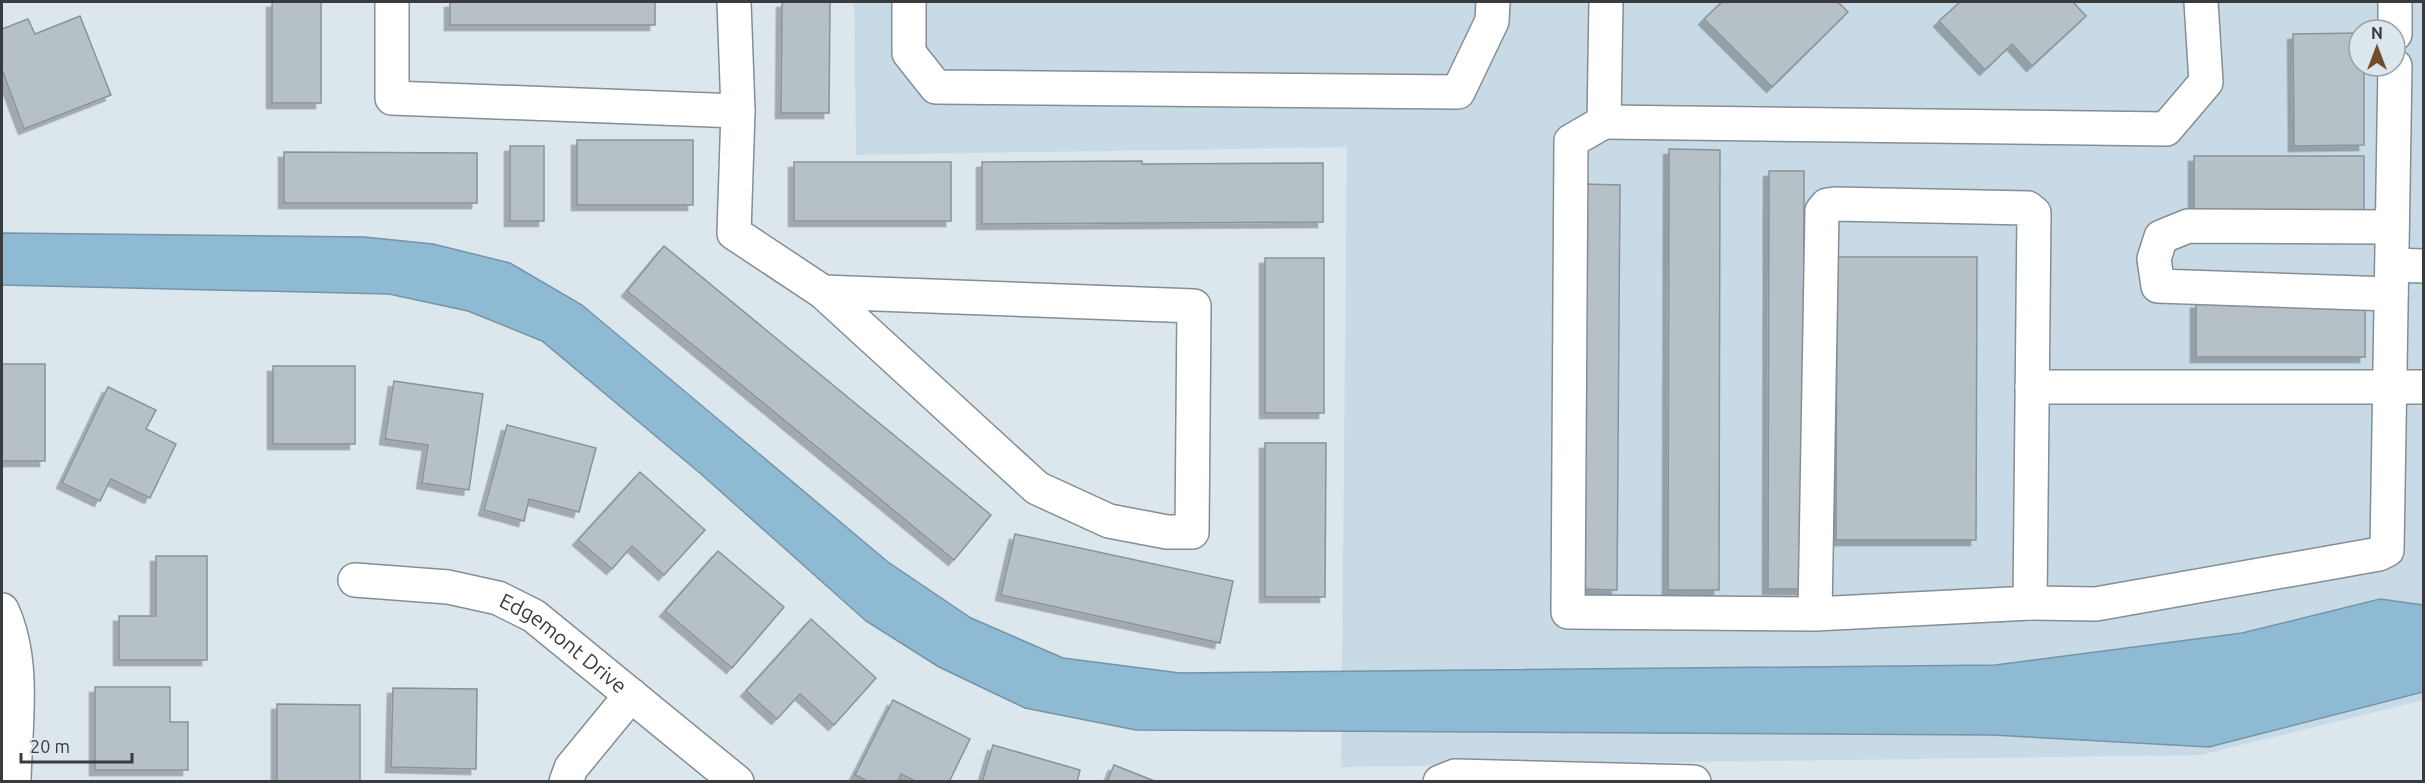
<svg xmlns="http://www.w3.org/2000/svg" width="2425" height="783" viewBox="0 0 2425 783" font-family="Ubuntu,sans-serif">
  <style>
    .built { fill: #c8dae5; fill-rule: evenodd }
    .water { fill: #8fbad4; stroke: #7594a7; stroke-width: 1.5 }
    .building { fill: #b6c0c7; stroke: #89939a; stroke-width: 1.5; filter: url(#shadow) }
    .lines { fill: none; stroke-linecap: round; stroke-linejoin: round }
    .minor-casing { stroke: #848e94; stroke-width: 36 }
    .minor { stroke: #fff; stroke-width: 33 }
    .labels { text-anchor: middle; stroke-width: 4.5; stroke-linejoin: round; paint-order: stroke }
    .street-label { font-size: 21px; fill: #383c3f; stroke: #dbe6ed }
  </style>
  <defs>
    <filter id="shadow"><feDropShadow dx="-5.5" dy="5.5" stdDeviation="0" flood-color="#0004"/></filter>
  </defs>
  <rect width="100%" height="100%" fill="#dbe6ed"/>
  <path class="built" d="M854 2H2423V700L2201 755 1341 767 1347 147 856 155ZM2359 30H2395V66H2359Z"/>
  <polygon class="water" points="2,233 364,237 433,244 510,263 582,305 888,562 971,618 1063,658 1180,673 1995,665 2242,633 2380,599 2423,605 2423,692 2209,747 1992,735 1136,730 1025,708 939,667 866,621 701,474 542,341 468,311 389,294 2,285"/>
  <g class="building">
    <rect x="272" y="2" width="49" height="101"/>
    <rect x="450" y="2" width="205" height="23"/>
    <polygon points="782,2 830,2 829,113 781,113"/>
    <polygon points="1722,2 1838,2 1848,12 1772,87 1704,19"/>
    <polygon points="1960,2 2073,2 2086,16 2032,66 2012,44 1985,70 1939,21"/>
    <polygon points="80,16 111,95 24,129 2,70 2,29 28,19 35,34"/>
    <polygon points="2359,33 2359,66 2364,66 2364,145 2294,146 2293,34"/>
    <rect x="577" y="140" width="116" height="65"/>
    <rect x="510" y="146" width="34" height="75"/>
    <polygon points="1669,149 1720,150 1719,590 1668,590"/>
    <polygon points="284,152 477,153 477,203 284,203"/>
    <rect x="2194" y="156" width="170" height="54"/>
    <polygon points="1142,161 1142,164 1323,163 1323,222 982,224 982,162"/>
    <rect x="794" y="162" width="157" height="59"/>
    <polygon points="1769,171 1804,171 1803,589 1768,589"/>
    <polygon points="1584,184 1620,185 1617,590 1582,589"/>
    <polygon points="664,246 991,515 954,560 627,291"/>
    <polygon points="1837,257 1977,257 1976,540 1836,540"/>
    <rect x="1265" y="258" width="59" height="155"/>
    <rect x="2196" y="303" width="169" height="54"/>
    <rect x="2" y="364" width="43" height="97"/>
    <rect x="273" y="366" width="82" height="78"/>
    <polygon points="394,381 483,394 469,490 422,483 428,445 385,439"/>
    <polygon points="108,387 156,410 146,429 176,444 150,498 111,479 100,501 62,483"/>
    <polygon points="507,425 596,448 579,512 529,499 524,521 484,510"/>
    <polygon points="1265,443 1326,443 1325,597 1265,597"/>
    <polygon points="640,472 705,530 664,575 632,546 612,569 578,540"/>
    <polygon points="1015,534 1233,581 1220,643 1001,595"/>
    <polygon points="718,551 784,607 732,668 665,611"/>
    <polygon points="156,556 207,556 207,660 119,660 119,616 156,616"/>
    <polygon points="811,619 876,678 834,725 800,694 777,719 746,691"/>
    <polygon points="95,687 170,687 170,722 188,722 188,770 95,770"/>
    <polygon points="393,688 477,689 476,769 391,767"/>
    <polygon points="893,700 970,739 949,782 917,782 901,774 898,782 869,782 855,775"/>
    <polygon points="277,704 360,705 360,781 277,781"/>
    <polygon points="993,745 1080,770 1077,782 982,782"/>
    <polygon points="1114,765 1157,782 1107,782"/>
  </g>
  <g class="lines">
    <defs>
      <g id="minor">
        <polyline points="392,2 392,98 738,111"/>
        <polyline points="734,2 738,111 734,233 823,292"/>
        <polyline points="909,2 909,53 936,87 1458,92 1492,21 1493,2"/>
        <polyline points="1606,2 1604,122 1571,141 1568,612 1815,614 2030,603 2034,213 2028,208 1835,204 1827,205 1822,211 1815,614"/>
        <polyline points="2395,34 2395,2"/>
        <polyline points="1604,122 2166,129 2206,82 2201,2"/>
        <polyline points="2392,265 2424,266"/>
        <polygon points="823,292 1194,306 1192,532 1167,532 1109,521 1037,488"/>
        <polyline points="2391,294 2158,286 2154,259 2161,237 2188,226 2392,227"/>
        <polyline points="2032,387 2424,387"/>
        <path id="s1" d="M355 580 448 587 498 598 534 616 737 782"/>
        <polyline points="2030,603 2096,604 2379,554 2387,550 2395,66"/>
        <path d="M2 610C26 662 15 725 14 782"/>
        <polyline points="566,782 571,768 631,695"/>
        <polyline points="1440,782 1455,776 1694,782"/>
      </g>
    </defs>
    <use href="#minor" class="minor-casing"/>
    <use href="#minor" class="minor"/>
  </g>
  <g class="labels">
    <g class="street-label">
      <text dy="7" stroke="none"><textPath href="#s1" startOffset="224">Edgemont Drive</textPath></text>
    </g>
  </g>
  <rect width="2425" height="783" fill="none" stroke="#383c3f" stroke-width="6"/>
  <g transform="translate(2377 48)"><circle r="28" fill="#dbe6ed" stroke="#9aa2a7" stroke-width="1.5"/>
  <path d="M0-4.5L10 22L0 15L-10 22Z" fill="#724d28"/>
  <text y="-9" font-size="16" font-weight="bold" text-anchor="middle" fill="#383c3f">N</text>
  </g>
  <path d="M21 753v9h111v-9" fill="none" stroke="#383c3f" stroke-width="3"/>
  <text x="30" y="753" font-size="18" fill="#383c3f" stroke="#dbe6ed" stroke-width="4.5" paint-order="stroke">20 m</text>
</svg>
